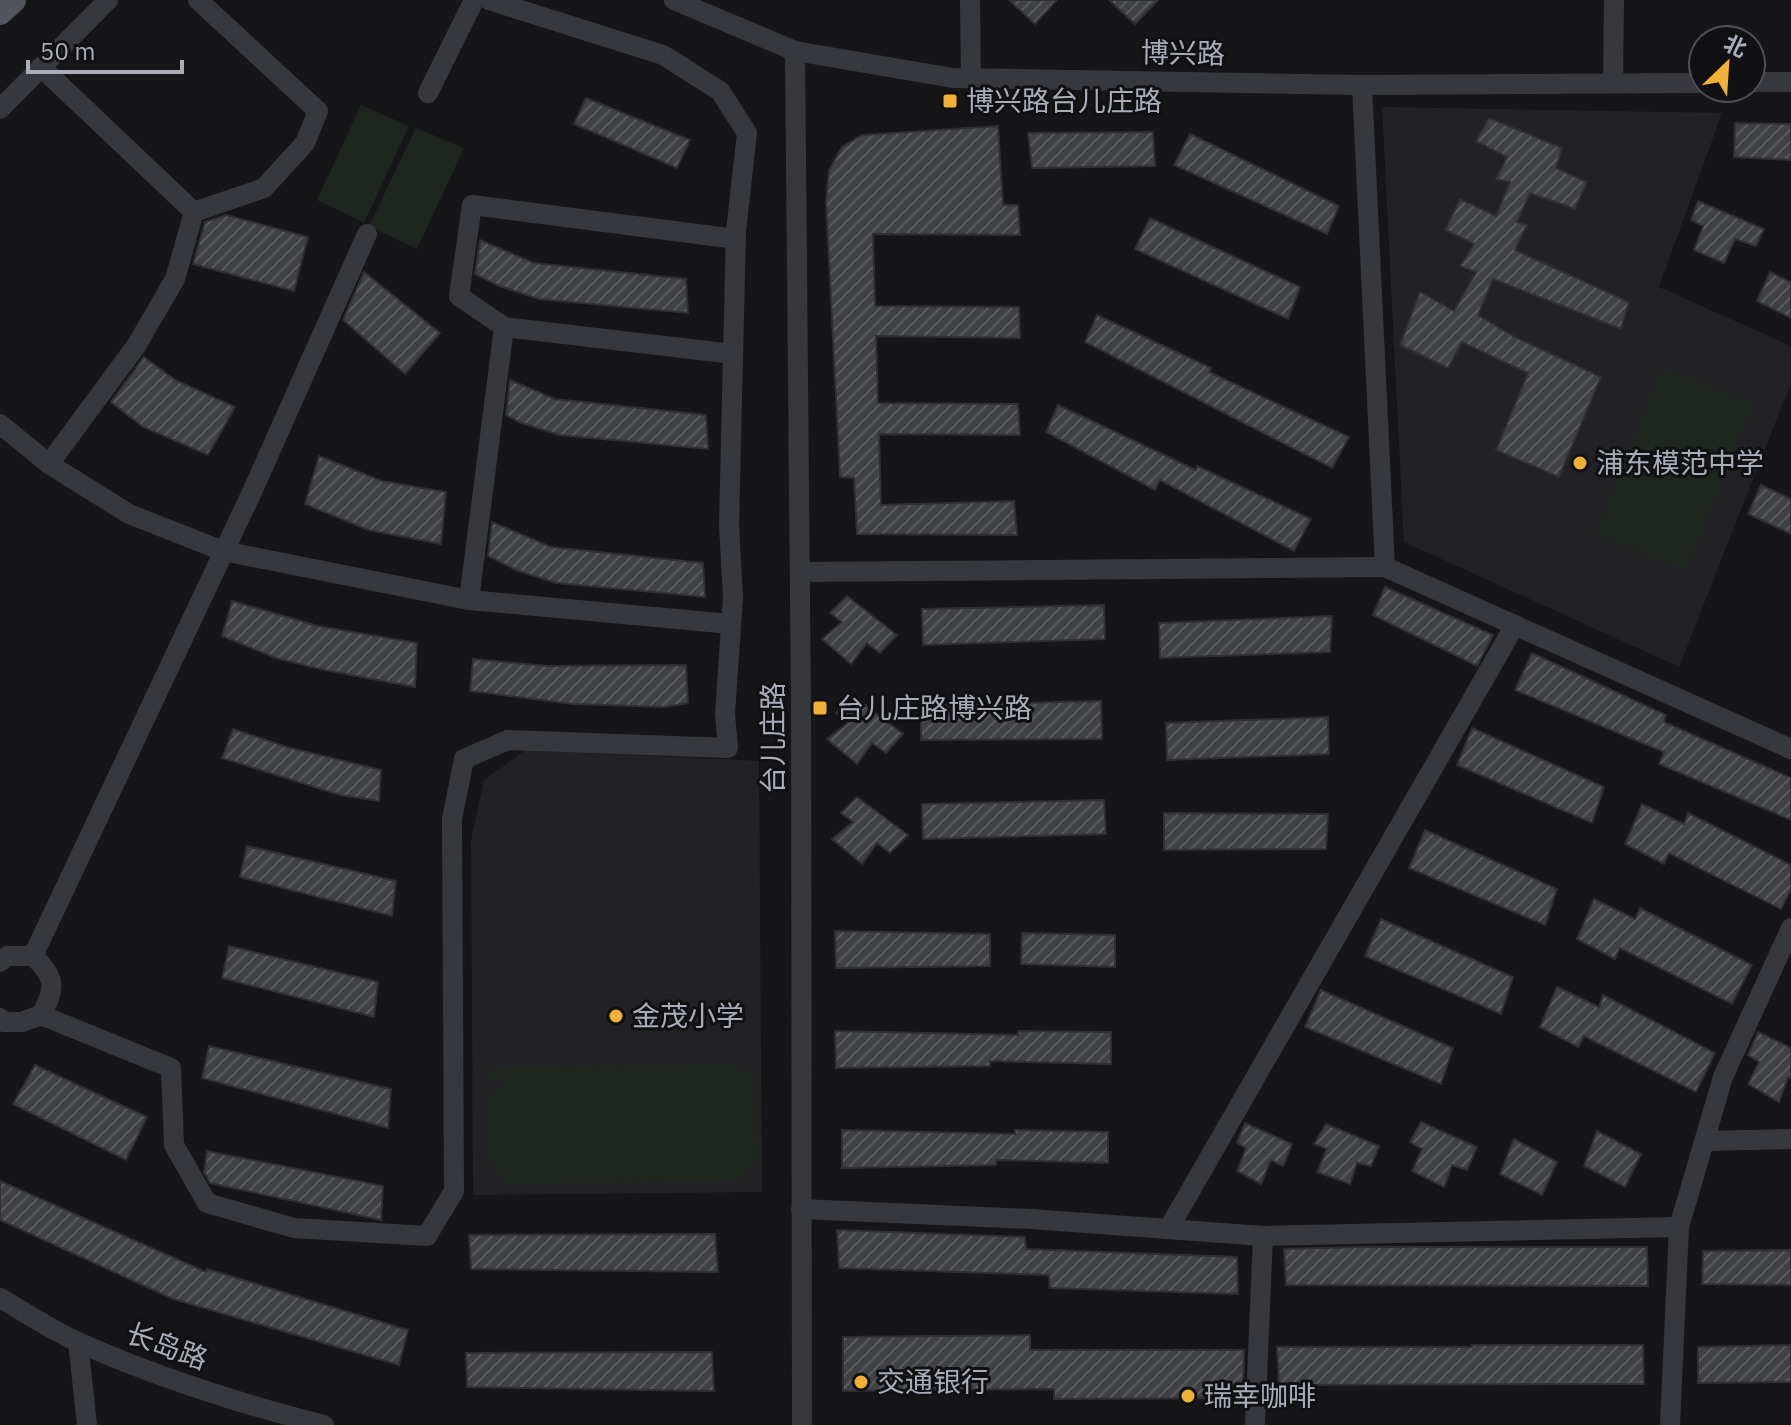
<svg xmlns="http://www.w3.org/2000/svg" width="1791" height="1425" viewBox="0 0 1791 1425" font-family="'IBM Plex Sans','Noto Sans SC',sans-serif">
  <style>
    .built { fill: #222225 }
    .green { fill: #1e261f }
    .building { fill: url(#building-hatch); stroke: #303034; stroke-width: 2 }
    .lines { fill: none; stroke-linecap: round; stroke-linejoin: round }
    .minor { stroke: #37383d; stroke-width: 20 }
    .major { stroke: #53555c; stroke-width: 26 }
    .poi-dot { fill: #f2b134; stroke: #111113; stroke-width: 3 }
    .labels { text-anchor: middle; stroke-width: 6; stroke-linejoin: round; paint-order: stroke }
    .street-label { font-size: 28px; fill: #a8adb8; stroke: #111113 }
    .poi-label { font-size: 28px; fill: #a8adb8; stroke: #111113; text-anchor: start }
  </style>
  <defs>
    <pattern id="building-hatch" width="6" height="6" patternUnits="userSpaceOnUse" patternTransform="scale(2)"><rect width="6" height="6" fill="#404145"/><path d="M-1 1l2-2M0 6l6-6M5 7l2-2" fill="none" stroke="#595a5e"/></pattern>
  </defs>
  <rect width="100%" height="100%" fill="#161618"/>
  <g class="built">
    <polygon points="1382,107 1722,113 1659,287 1791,346 1791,383 1679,667 1404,542"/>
    <polygon points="526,750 759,761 762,1192 473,1195 471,840 484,780"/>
  </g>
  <g class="green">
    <polygon points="361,105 409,126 364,223 317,200"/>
    <polygon points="416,128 464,148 417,249 369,226"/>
    <polygon points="1663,368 1752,404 1685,570 1596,534"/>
    <polygon points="731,1064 754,1076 757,1158 739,1181 506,1184 490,1161 490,1097 506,1079 487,1078 490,1067"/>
  </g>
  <g class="building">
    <polygon points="1009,0 1057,0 1035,24"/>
    <polygon points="1109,0 1158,0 1135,24"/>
    <polygon points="586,98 690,140 677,168 574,124"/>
    <polygon points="1489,118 1562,148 1556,168 1587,182 1575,209 1530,193 1517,222 1527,225 1515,250 1629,302 1621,329 1493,279 1478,315 1513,336 1601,377 1559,477 1496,450 1528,373 1462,342 1448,368 1400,345 1420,292 1454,311 1476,272 1460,266 1474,244 1445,230 1460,199 1496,216 1510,182 1496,179 1507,157 1476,141"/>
    <polygon points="1735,123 1791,124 1791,160 1734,157"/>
    <polygon points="998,126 1003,205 1018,205 1020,235 873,234 875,306 1019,307 1020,338 876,336 878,403 1018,404 1020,435 879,434 881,505 1014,501 1017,535 857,534 854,478 840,477 826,201 829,170 842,147 862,135"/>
    <polygon points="1153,132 1155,166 1032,168 1028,133"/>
    <polygon points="1190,134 1339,206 1327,234 1174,165"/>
    <polygon points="1698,201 1764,229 1756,246 1735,239 1724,263 1694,250 1703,226 1691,220"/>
    <polygon points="226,215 308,237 294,291 193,264 205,222"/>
    <polygon points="1150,218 1300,287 1288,319 1135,249"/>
    <polygon points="480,240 534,263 686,279 688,313 539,299 499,286 475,274"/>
    <polygon points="364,272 440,333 405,374 343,320"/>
    <polygon points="1770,272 1791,282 1791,318 1757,301"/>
    <polygon points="1097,315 1211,368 1209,372 1349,437 1332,468 1085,342"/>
    <polygon points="144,357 175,380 235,407 208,455 143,427 111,402"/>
    <polygon points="510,380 555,399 706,415 708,449 559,435 519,422 506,415"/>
    <polygon points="1058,405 1196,470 1197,466 1311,519 1294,551 1160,480 1155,490 1046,432"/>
    <polygon points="319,456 382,481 446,492 441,544 368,530 305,504"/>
    <polygon points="1761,485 1791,499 1791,534 1748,514"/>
    <polygon points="492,522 551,547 703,563 705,597 556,583 516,570 488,556"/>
    <polygon points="1385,587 1493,635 1477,666 1373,615"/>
    <polygon points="847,596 897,635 880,653 867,643 851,664 822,639 842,622 830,613"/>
    <polygon points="232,601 318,626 417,643 415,687 324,670 276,658 222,636"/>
    <polygon points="1104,605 1105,639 923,645 922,609"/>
    <polygon points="1332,616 1330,652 1160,658 1159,623"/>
    <polygon points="1532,653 1666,715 1664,722 1791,778 1791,820 1659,764 1664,752 1515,690"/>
    <polygon points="473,659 547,666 686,665 688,703 665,707 573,704 470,691"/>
    <polygon points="853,696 903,734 886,753 872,743 857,764 827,739 849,722 836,713"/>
    <polygon points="1101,701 1102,739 921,740 921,705"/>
    <polygon points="1328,717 1329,754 1167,760 1166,723"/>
    <polygon points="1472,728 1604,787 1592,823 1457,765"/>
    <polygon points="233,729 287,747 381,770 379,801 340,795 222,758"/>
    <polygon points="857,797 908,835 890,853 877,843 862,864 832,839 853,822 841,813"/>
    <polygon points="1104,800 1106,834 923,839 922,804"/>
    <polygon points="1642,804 1684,824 1688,813 1791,865 1791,889 1781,909 1669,853 1664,864 1625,844"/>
    <polygon points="1164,813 1328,814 1326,849 1164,850"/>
    <polygon points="1425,830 1557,889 1545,925 1409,868"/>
    <polygon points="247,846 396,881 392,916 240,877"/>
    <polygon points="1594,899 1635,919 1640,908 1752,965 1732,1004 1620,948 1615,959 1577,939"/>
    <polygon points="1381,919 1513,977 1501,1014 1365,956"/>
    <polygon points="835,931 990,934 990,966 836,968"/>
    <polygon points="1022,933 1115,935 1115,967 1021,964"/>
    <polygon points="229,946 378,982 374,1017 222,978"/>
    <polygon points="1557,987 1599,1007 1603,995 1715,1053 1696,1092 1584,1036 1578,1047 1540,1027"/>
    <polygon points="1321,990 1453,1048 1441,1084 1305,1027"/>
    <polygon points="835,1031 1018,1035 1018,1031 1111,1032 1111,1064 990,1061 990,1066 836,1068"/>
    <polygon points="1758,1032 1791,1048 1791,1078 1788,1077 1779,1102 1748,1084 1759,1062 1748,1055"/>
    <polygon points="209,1046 391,1089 388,1128 202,1078"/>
    <polygon points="35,1065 147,1117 126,1160 13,1104"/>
    <polygon points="1421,1122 1477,1147 1467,1170 1452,1165 1444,1187 1412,1171 1422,1149 1410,1142"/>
    <polygon points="1245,1123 1292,1144 1283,1166 1271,1160 1261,1184 1237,1171 1246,1148 1237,1143"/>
    <polygon points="1326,1124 1379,1146 1371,1166 1357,1163 1350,1184 1317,1172 1327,1149 1314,1144"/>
    <polygon points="842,1130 1015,1134 1015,1130 1108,1132 1108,1163 996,1160 996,1165 842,1168"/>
    <polygon points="1597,1131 1641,1154 1625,1187 1584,1166"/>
    <polygon points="1514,1139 1557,1162 1542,1195 1500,1174"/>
    <polygon points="207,1151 383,1186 381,1220 210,1183 204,1172"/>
    <polygon points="0,1181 206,1272 207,1269 408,1330 399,1365 173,1299 0,1220"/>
    <polygon points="837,1230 1025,1237 1026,1249 1237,1257 1238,1294 1050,1288 1049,1275 839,1268"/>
    <polygon points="715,1234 718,1272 471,1269 469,1235"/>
    <polygon points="1362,1247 1647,1247 1648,1286 1286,1285 1284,1249"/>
    <polygon points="1791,1250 1791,1285 1702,1284 1703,1251"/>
    <polygon points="1030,1335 1030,1350 1244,1350 1243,1398 1054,1399 1054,1389 843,1391 843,1337"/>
    <polygon points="1472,1345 1643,1345 1644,1384 1279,1385 1277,1347 1472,1347"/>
    <polygon points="1791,1345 1791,1382 1698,1383 1698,1347"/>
    <polygon points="712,1352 714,1391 467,1387 466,1353"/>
  </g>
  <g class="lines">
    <g class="minor">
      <polyline points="674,0 795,51 953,78 1362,85 1703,83"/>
      <polyline points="970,0 971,78"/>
      <polyline points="795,51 801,707 802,1425"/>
      <polyline points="41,67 194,212"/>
      <polyline points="1751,82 1791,82"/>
      <polyline points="1613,83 1614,0"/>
      <polyline points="1362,85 1385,567"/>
      <polyline points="428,93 474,0"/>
      <polyline points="0,109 108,0"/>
      <polyline points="504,327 459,296 472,205 736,239"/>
      <polyline points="0,424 49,464 129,514 223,551 469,600 731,624"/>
      <polyline points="49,464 136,346 175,279 194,212 264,188 305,143 318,111 198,0"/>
      <polyline points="800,572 1385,567 1791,749"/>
      <polyline points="469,600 504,327 733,354"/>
      <polyline points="33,956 252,492 367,234"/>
      <path d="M0 962 7 956H33C56 978 56 988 41 1015L22 1022H3L0 1018"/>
      <polyline points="41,1015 171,1068 174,1145 207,1203 294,1228 427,1236 454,1191 452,819 464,759 508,740 728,748 725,714 733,597 729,525 736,231 747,133 720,91 663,55 489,0"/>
      <polyline points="1704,1141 1791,1139"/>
      <polyline points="801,1209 1031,1219 1263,1236 1679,1227"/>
      <polyline points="1169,1228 1515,625"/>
      <path d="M0 1298C26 1313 53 1331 80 1343 159 1378 241 1404 324 1425"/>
      <polyline points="78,1342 87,1425"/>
      <polyline points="1255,1425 1263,1236"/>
      <polyline points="1670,1425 1679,1227 1723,1077 1791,928"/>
    </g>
    <polyline class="major" points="0,12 13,0"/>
  </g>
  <g class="poi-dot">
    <rect x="942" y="93" width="16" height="16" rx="4"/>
    <circle cx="1580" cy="463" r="8"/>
    <rect x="812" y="700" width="16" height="16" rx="4"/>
    <circle cx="616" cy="1016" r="8"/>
    <circle cx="861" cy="1382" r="8"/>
    <circle cx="1188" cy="1396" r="8"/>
  </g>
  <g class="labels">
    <g class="street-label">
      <text transform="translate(1183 53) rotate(1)" y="10">博兴路</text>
      <text transform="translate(773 738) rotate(-90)" y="10">台儿庄路</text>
      <text transform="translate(167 1346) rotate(20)" y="10">长岛路</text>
    </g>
    <g class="poi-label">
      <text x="966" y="111">博兴路台儿庄路</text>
      <text x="1596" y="473">浦东模范中学</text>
      <text x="836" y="718">台儿庄路博兴路</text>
      <text x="632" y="1026">金茂小学</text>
      <text x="877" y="1392">交通银行</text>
      <text x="1204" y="1406">瑞幸咖啡</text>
    </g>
  </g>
  <g transform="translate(1727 64) rotate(25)"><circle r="38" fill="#111113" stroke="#4d4f55" stroke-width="2"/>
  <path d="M0-6L14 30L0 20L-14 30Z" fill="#f2b134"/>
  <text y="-12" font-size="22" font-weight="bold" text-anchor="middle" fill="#a8adb8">北</text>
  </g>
  <path d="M28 60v12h154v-12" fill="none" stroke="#a8adb8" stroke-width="4"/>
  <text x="40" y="60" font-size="24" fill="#a8adb8" stroke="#111113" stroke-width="6" paint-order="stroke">50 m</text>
</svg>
